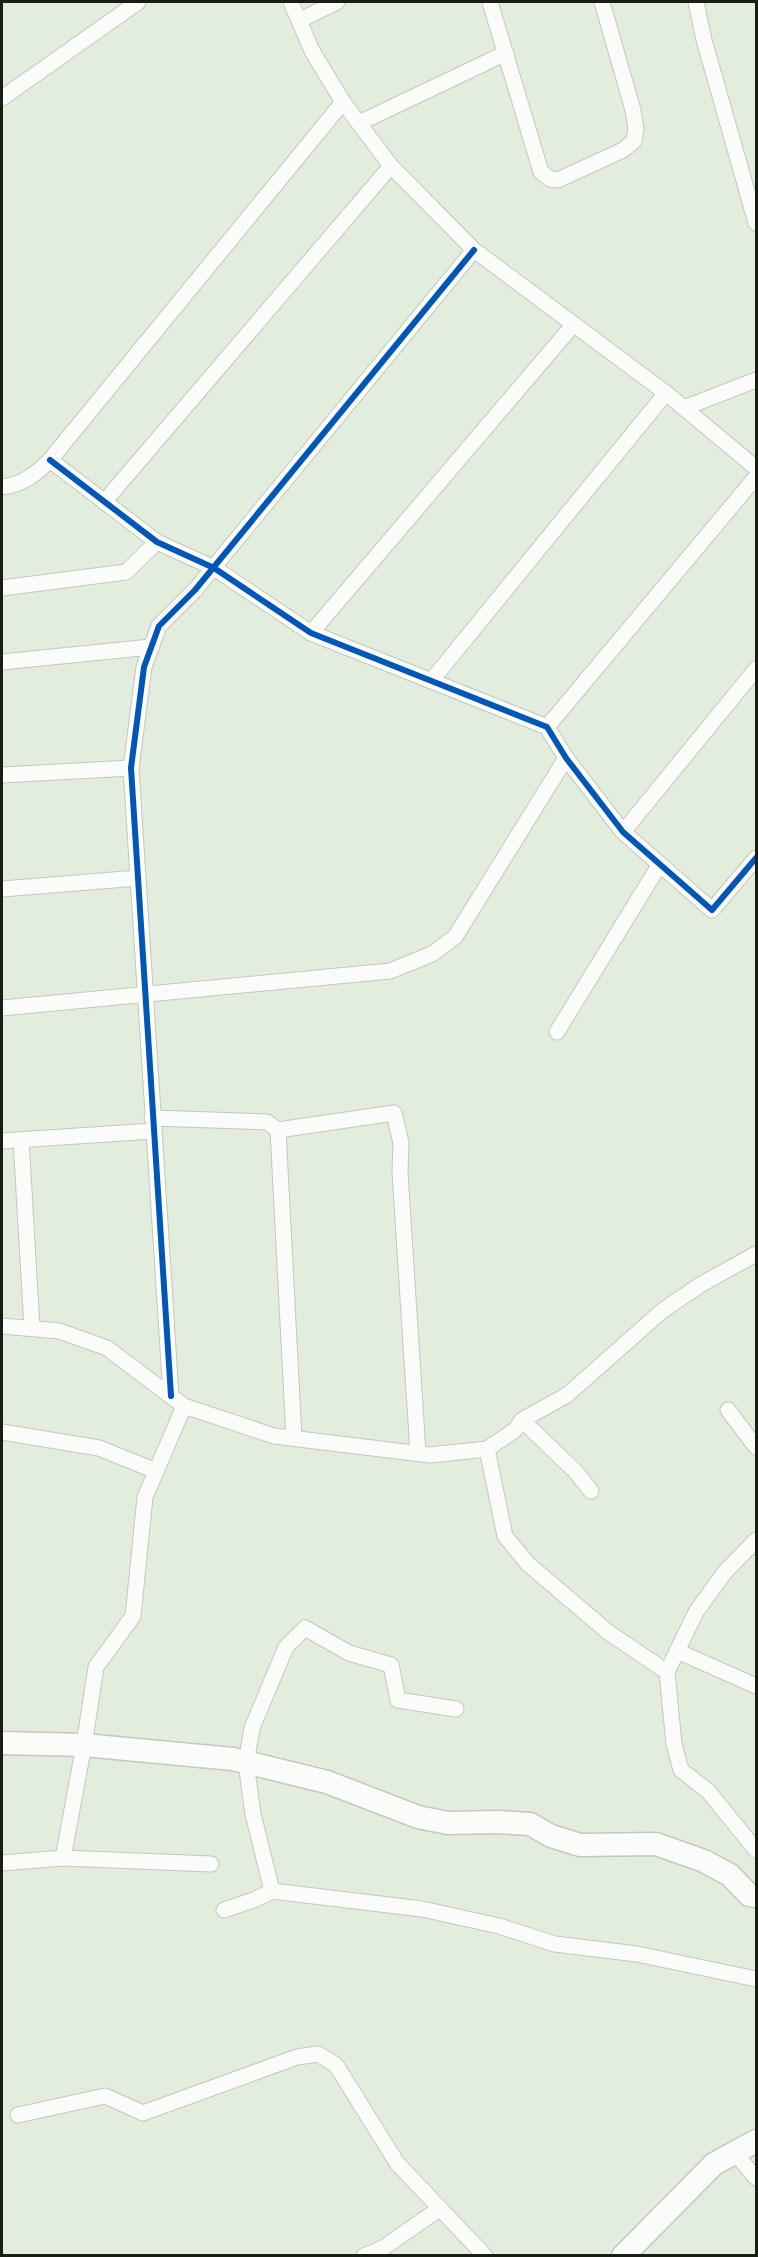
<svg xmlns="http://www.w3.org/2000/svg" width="758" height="2257" viewBox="0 0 758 2257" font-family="Merriweather,serif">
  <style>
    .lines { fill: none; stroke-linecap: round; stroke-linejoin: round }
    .street-casing { stroke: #c2c9bd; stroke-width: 17 }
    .secondary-casing { stroke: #c2c9bd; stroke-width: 25 }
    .street { stroke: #fbfcfa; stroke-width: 15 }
    .secondary { stroke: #fbfcfa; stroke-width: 22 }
    .cycleway-casing { stroke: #fff; stroke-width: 10 }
    .cycleway { stroke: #0057b8; stroke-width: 6 }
  </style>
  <rect width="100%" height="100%" fill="#e3eddd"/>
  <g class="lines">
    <defs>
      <g id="street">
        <polyline points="291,2 312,51 343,102 391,166 474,250 666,393 756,468"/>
        <polyline points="490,2 541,172 550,179 558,180 623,150 634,141 636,129 633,110 602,2"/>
        <polyline points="696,2 704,40 756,223"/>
        <polyline points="300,20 337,2"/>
        <polyline points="2,98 138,2"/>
        <polyline points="359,123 506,53"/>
        <polyline points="684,408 756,380"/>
        <polyline points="50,460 157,542 214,568 311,633 547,727 566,758 623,832 712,910 756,858"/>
        <path d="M2 487C22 485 36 474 50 460L343 102"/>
        <polyline points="104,502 391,166"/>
        <polyline points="2,588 126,572 157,542"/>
        <polyline points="311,633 574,324"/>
        <polyline points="2,662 151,647"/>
        <polyline points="432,680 666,393"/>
        <polyline points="547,727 756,477"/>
        <polyline points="2,775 131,768"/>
        <polyline points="623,832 756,669"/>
        <polyline points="2,889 138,878"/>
        <polyline points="2,1008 390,971 432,954 455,937 566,758"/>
        <polyline points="557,1032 660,864"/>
        <polyline points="152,1118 267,1122 278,1130 294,1438"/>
        <polyline points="278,1130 394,1113 401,1143 400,1173 418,1453"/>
        <polyline points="21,1140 32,1328"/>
        <polyline points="2,1141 153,1131"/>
        <polyline points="2,1326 59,1331 107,1348 184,1406 274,1436 430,1455 487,1449"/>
        <polyline points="171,1396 131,768 144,667 159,626 195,590 474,250"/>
        <polyline points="728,1410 756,1447"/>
        <polyline points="522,1420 576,1472 591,1491"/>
        <polyline points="2,1432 99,1448 156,1471"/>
        <polyline points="756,1540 725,1572 696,1612 667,1672 674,1744 681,1770 708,1791 756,1850"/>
        <polyline points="677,1651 756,1686"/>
        <polyline points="667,1672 608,1632 528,1564 505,1536 487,1449 515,1430 522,1420 567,1395 662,1311 700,1285 756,1254"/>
        <polyline points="63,1858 84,1745 96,1667 133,1616 145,1497 184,1406"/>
        <polyline points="2,1863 63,1858 211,1864"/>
        <polyline points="272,1891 253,1814 246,1763 252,1728 286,1647 305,1628 349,1653 391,1665 398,1700 456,1709"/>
        <polyline points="224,1910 256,1899 272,1891 422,1909 499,1926 555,1944 637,1954 756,1979"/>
        <polyline points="18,2115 105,2096 143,2113 297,2057 318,2054 336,2065 397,2163 485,2256"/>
        <polyline points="734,2152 756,2178"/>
        <polyline points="364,2256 383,2248 439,2209"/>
      </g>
      <g id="secondary">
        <polyline points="2,1743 84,1745 233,1759 327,1782 418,1817 448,1823 498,1822 530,1824 551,1836 580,1845 656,1844 704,1861 730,1875 749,1895 756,1896"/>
        <polyline points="623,2256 714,2164 756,2141"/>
      </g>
    </defs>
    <use href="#street" class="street-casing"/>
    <use href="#secondary" class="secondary-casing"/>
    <use href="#street" class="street"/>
    <use href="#secondary" class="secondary"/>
    <defs>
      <g id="cycleway">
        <polyline points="50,460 157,542 214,568 311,633 547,727 566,758 623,832 712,910 756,858"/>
        <polyline points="171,1396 131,768 144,667 159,626 195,590 474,250"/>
      </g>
    </defs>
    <use href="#cycleway" class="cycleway-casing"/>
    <use href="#cycleway" class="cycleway"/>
  </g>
  <rect width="758" height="2257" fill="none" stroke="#181e14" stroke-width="6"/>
</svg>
